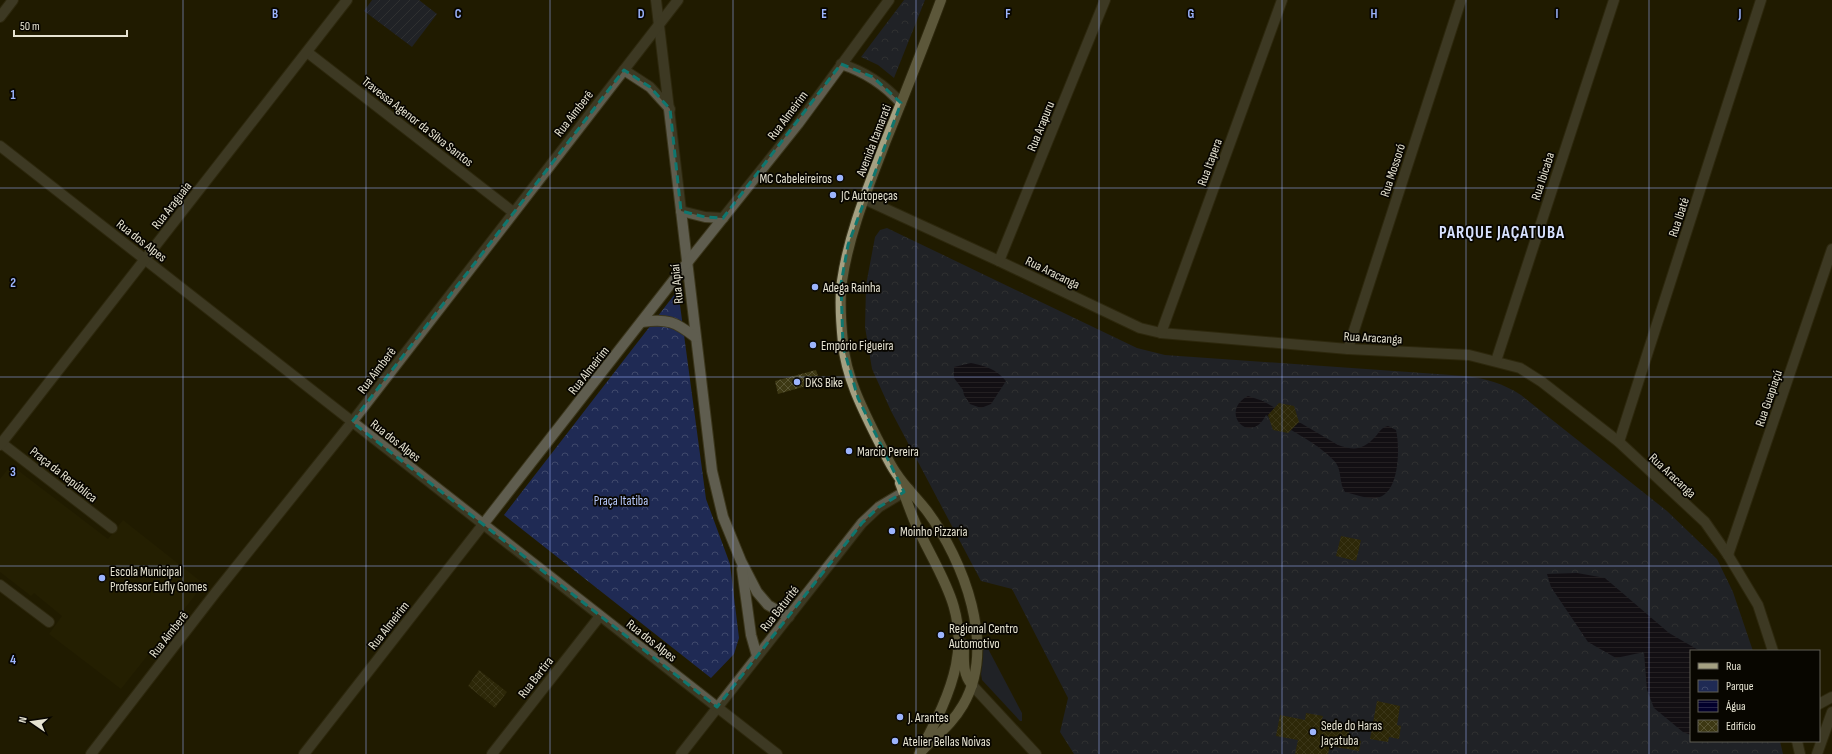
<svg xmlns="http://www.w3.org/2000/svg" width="1832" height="754" viewBox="0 0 1832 754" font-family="'Sofia Sans Condensed',sans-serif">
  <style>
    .built { fill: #282404 }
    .grass { fill: #1f2a54 }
    .park { fill: url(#park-crowns) }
    .garden { fill: url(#garden-furrows) }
    .water { fill: url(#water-rules) }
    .building { fill: url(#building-cross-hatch) }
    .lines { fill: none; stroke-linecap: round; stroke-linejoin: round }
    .minor-casing { stroke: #3c371d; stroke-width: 12 }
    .tertiary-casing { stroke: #3c371d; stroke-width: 12 }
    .primary-casing { stroke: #3c371d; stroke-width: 12 }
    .minor { stroke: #5f5d4f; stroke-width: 10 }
    .tertiary { stroke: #5f5d4f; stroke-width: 10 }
    .primary { stroke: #a4a082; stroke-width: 10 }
    .marked { fill: none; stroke: #0f766e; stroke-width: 3; stroke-dasharray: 8 5; stroke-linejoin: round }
    .grid { fill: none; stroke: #9cb4fd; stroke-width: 1; stroke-opacity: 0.55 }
    .poi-dot { fill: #9cb4fd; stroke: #080600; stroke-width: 1.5 }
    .labels { text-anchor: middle; stroke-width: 3.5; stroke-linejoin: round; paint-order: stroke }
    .street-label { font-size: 13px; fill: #e6e3d1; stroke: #080600 }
    .poi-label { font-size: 13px; fill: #e6e3d1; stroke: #080600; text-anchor: start }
    .park-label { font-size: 13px; fill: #b8c9fc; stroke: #080600 }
    .district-label { font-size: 17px; font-weight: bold; letter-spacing: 1px; fill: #d8e2ff; stroke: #080600 }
    .grid-label { font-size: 13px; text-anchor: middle; font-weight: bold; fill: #9cb4fd; stroke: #080600; stroke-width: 3.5; stroke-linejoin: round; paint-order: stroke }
  </style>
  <defs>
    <pattern id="park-crowns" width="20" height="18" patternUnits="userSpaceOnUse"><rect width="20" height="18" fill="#1f2a54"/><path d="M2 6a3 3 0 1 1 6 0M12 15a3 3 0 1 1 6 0" fill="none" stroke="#40496c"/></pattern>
    <pattern id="garden-furrows" width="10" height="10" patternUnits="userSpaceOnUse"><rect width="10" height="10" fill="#1f2a54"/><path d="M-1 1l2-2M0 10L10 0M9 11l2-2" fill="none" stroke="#40496c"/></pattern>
    <pattern id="water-rules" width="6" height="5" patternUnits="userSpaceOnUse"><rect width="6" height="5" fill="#02002c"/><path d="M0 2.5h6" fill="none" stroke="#27254a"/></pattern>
    <pattern id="building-cross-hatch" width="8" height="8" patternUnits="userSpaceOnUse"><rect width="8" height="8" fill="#3d3813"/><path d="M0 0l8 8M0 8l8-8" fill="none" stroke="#595534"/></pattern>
  </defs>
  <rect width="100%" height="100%" fill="#201b00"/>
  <polygon class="built" points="11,465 108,539 123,520 204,584 121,689 49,634 62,616 34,593 31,596 0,572 0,479"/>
  <polygon class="grass" points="984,641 1022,713 1022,721 1020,721 982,680 981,674"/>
  <g class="park">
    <polygon points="904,0 925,0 894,78 878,65 861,57"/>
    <path d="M887 228 1137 348 1165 355 1466 376C1488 379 1502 383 1521 395L1667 511 1717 559 1733 592 1753 651H1691V741H1780L1783 754H1074L1060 732 1068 698 1012 589 981 581 891 411 872 369 865 327 866 285 875 237 880 230Z"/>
    <polygon points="678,290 706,499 730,564 739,638 734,654 711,678 504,515"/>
  </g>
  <polygon class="garden" points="372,0 419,0 437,14 412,47 364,11"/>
  <g class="water">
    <path d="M971 363C986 366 996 369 1006 381L991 404 981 408 970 404 964 395 963 390 954 378V367Z"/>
    <path d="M1248 396 1263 401 1338 445C1355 451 1363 450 1376 436 1380 431 1381 428 1388 426L1396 430C1400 447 1400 495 1376 498 1367 499 1354 494 1345 492 1339 483 1342 472 1336 463 1323 446 1285 427 1266 415 1250 447 1218 412 1248 396Z"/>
    <polygon points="1577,573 1605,578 1669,633 1700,651 1691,651 1691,735 1683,732 1654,708 1647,690 1644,652 1616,658 1588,642 1551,587 1547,574"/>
  </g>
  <g class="building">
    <polygon points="816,370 820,382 778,394 775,381"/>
    <polygon points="1279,403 1294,406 1299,422 1288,433 1273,430 1268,415"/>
    <polygon points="1341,536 1361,540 1356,561 1336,556"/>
    <polygon points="479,670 507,692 495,708 468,686"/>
    <polygon points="1377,701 1400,706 1397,725 1401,726 1399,739 1389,737 1388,742 1370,739"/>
    <polygon points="1306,713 1323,716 1321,723 1350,728 1348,738 1361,741 1359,751 1330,746 1328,754 1295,754 1298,740 1276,736 1280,715 1305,720"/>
  </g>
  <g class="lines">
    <defs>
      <g id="minor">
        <polyline points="656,0 712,471 723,517 741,561 757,592 768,605 789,617"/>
        <polyline points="0,17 13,0"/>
        <polyline points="307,52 513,212"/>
        <path d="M841 64C866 72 884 84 901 103"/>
        <polyline points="624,70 650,87 670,109"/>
        <polyline points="864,199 999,261 1140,328 1161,333 1348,349 1469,355 1520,368 1542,382 1619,442 1705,522 1728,555 1758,605 1773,651"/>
        <polyline points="681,211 705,217 723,218"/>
        <polyline points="999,261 1105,0"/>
        <path d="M642 322C667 318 676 322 695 337"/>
        <polyline points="1161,333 1282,0"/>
        <polyline points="1348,349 1461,0"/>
        <polyline points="1496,361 1614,0"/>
        <polyline points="0,442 112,528"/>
        <polyline points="1619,442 1761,0"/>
        <polyline points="1728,555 1832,249"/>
        <polyline points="742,569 751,635 757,656"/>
        <polyline points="0,585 49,622"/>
        <polyline points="1819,704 1832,697"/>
        <polyline points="1797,741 1800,754"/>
        <polyline points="91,754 216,592 352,422 678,0"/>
        <polyline points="304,754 687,263 798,124 889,0"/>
        <polyline points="492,754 600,616"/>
        <polyline points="681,754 862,523 879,507 909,489"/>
        <polyline points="1817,754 1832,712"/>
      </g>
      <g id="tertiary">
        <polyline points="0,146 777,754"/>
        <polyline points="0,445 347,0"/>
        <polyline points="972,685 1036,754"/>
      </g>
      <g id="primary">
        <path d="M900 483C905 496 909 508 914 520 936 571 968 606 956 665 950 694 936 721 923 746"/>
        <path d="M964 644C964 659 962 674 972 685"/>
        <path d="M919 754C934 737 951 726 963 705 997 647 964 561 927 511 917 498 905 487 896 473 889 463 884 451 878 440 863 410 846 377 843 343 841 323 839 301 842 281 849 233 868 188 885 143 904 96 923 48 941 0"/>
      </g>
    </defs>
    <use href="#minor" class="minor-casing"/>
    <use href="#tertiary" class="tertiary-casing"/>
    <use href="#primary" class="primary-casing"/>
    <use href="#minor" class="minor"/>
    <use href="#tertiary" class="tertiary"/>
    <use href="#primary" class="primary"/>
  </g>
  <path d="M0 0H1832V754H0ZM841 64 873 77 901 103 848 245 841 284 843 346 858 398 904 492 879 507 862 523 717 707 352 422 624 70 650 87 670 109 681 211 705 217 723 218Z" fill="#201b00" fill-opacity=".55" fill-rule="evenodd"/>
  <path class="marked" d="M841 64 873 77 901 103 848 245 841 284 843 346 858 398 904 492 879 507 862 523 717 707 352 422 624 70 650 87 670 109 681 211 705 217 723 218Z"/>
  <path class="grid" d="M183 0V754M366 0V754M550 0V754M733 0V754M916 0V754M1099 0V754M1282 0V754M1466 0V754M1649 0V754M0 188H1832M0 377H1832M0 566H1832"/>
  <g class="poi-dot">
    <circle cx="840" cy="178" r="4"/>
    <circle cx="833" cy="195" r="4"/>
    <circle cx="815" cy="287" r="4"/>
    <circle cx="813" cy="345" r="4"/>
    <circle cx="797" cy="382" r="4"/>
    <circle cx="849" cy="451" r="4"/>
    <circle cx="892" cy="531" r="4"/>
    <circle cx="102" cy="578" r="4"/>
    <circle cx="941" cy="635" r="4"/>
    <circle cx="900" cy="717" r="4"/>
    <circle cx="1313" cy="732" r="4"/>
    <circle cx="895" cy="741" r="4"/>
  </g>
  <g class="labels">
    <g class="street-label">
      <text transform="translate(573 113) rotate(-52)" y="5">Rua Aimberê</text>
      <text transform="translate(787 115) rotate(-53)" y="5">Rua Almeirim</text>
      <text transform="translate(418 121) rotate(38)" y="5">Travessa Agenor da Silva Santos</text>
      <text transform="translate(1040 126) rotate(-68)" y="5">Rua Arapuru</text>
      <text transform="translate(873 140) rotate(-69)" y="5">Avenida Itamarati</text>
      <text transform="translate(1209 162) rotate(-70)" y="5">Rua Itapera</text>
      <text transform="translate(1392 170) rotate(-72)" y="5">Rua Mossoró</text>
      <text transform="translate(1542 176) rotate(-72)" y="5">Rua Ibicaba</text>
      <text transform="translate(171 205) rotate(-52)" y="5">Rua Araguaia</text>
      <text transform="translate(1678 217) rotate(-72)" y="5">Rua Ibaté</text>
      <text transform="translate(142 240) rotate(38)" y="5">Rua dos Alpes</text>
      <text transform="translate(1053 272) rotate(26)" y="5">Rua Aracanga</text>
      <text transform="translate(676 284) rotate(-96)" y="5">Rua Apiaí</text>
      <text transform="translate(1373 337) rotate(3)" y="5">Rua Aracanga</text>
      <text transform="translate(376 370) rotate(-53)" y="5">Rua Aimberê</text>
      <text transform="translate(588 370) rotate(-52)" y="5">Rua Almeirim</text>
      <text transform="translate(1768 398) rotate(-71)" y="5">Rua Guapiaçú</text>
      <text transform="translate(396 440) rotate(38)" y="5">Rua dos Alpes</text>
      <text transform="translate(64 474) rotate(38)" y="5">Praça da República</text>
      <text transform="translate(1673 475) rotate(43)" y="5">Rua Aracanga</text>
      <text transform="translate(779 608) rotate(-52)" y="5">Rua Baturité</text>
      <text transform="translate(388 625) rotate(-52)" y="5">Rua Almeirim</text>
      <text transform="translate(168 634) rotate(-52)" y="5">Rua Aimberê</text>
      <text transform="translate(652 640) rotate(38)" y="5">Rua dos Alpes</text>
      <text transform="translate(535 677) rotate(-52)" y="5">Rua Bartira</text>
    </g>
    <g class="poi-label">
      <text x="832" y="183" text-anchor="end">MC Cabeleireiros</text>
      <text x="841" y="200">JC Autopeças</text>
      <text x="823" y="292">Adega Rainha</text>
      <text x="821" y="350">Empório Figueira</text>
      <text x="805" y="387">DKS Bike</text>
      <text x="857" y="456">Marcio Pereira</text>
      <text x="900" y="536">Moinho Pizzaria</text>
      <text x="110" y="576">Escola Municipal<tspan x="110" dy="15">Professor Eufly Gomes</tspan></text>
      <text x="949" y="633">Regional Centro<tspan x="949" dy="15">Automotivo</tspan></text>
      <text x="908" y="722">J. Arantes</text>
      <text x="1321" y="730">Sede do Haras<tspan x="1321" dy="15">Jaçatuba</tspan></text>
      <text x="903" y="746">Atelier Bellas Noivas</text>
    </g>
    <g class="park-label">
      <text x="621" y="505">Praça Itatiba</text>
    </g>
    <g class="district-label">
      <text x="1502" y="238">PARQUE JAÇATUBA</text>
    </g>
  </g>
  <g class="grid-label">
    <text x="275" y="18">B</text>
    <text x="458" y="18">C</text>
    <text x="641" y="18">D</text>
    <text x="824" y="18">E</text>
    <text x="1008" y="18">F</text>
    <text x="1191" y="18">G</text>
    <text x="1374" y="18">H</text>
    <text x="1557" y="18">I</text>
    <text x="1740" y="18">J</text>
    <text x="13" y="99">1</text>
    <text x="13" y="287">2</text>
    <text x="13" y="476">3</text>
    <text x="13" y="664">4</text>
  </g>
  <rect x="1690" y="650" width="130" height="92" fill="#080600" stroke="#615e54"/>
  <rect x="1698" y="663" width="20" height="6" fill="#a4a082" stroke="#615e54"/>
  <text x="1726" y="670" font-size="12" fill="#e6e3d1">Rua</text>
  <rect x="1698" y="680" width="20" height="12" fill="url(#park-crowns)" stroke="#615e54"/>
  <text x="1726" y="690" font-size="12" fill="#e6e3d1">Parque</text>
  <rect x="1698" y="700" width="20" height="12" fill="url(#water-rules)" stroke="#615e54"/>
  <text x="1726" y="710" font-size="12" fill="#e6e3d1">Água</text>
  <rect x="1698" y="720" width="20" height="12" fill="url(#building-cross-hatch)" stroke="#615e54"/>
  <text x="1726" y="730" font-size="12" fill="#e6e3d1">Edifício</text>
  <g transform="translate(32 722) rotate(283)" stroke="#080600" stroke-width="3" paint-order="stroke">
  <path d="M0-3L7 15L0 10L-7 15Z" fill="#e6e3d1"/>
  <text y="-6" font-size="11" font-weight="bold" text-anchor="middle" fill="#e6e3d1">N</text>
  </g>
  <path d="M14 30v6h113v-6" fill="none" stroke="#e6e3d1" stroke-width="2"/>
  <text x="20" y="30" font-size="12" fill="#e6e3d1" stroke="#080600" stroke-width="3" paint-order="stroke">50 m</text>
</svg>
